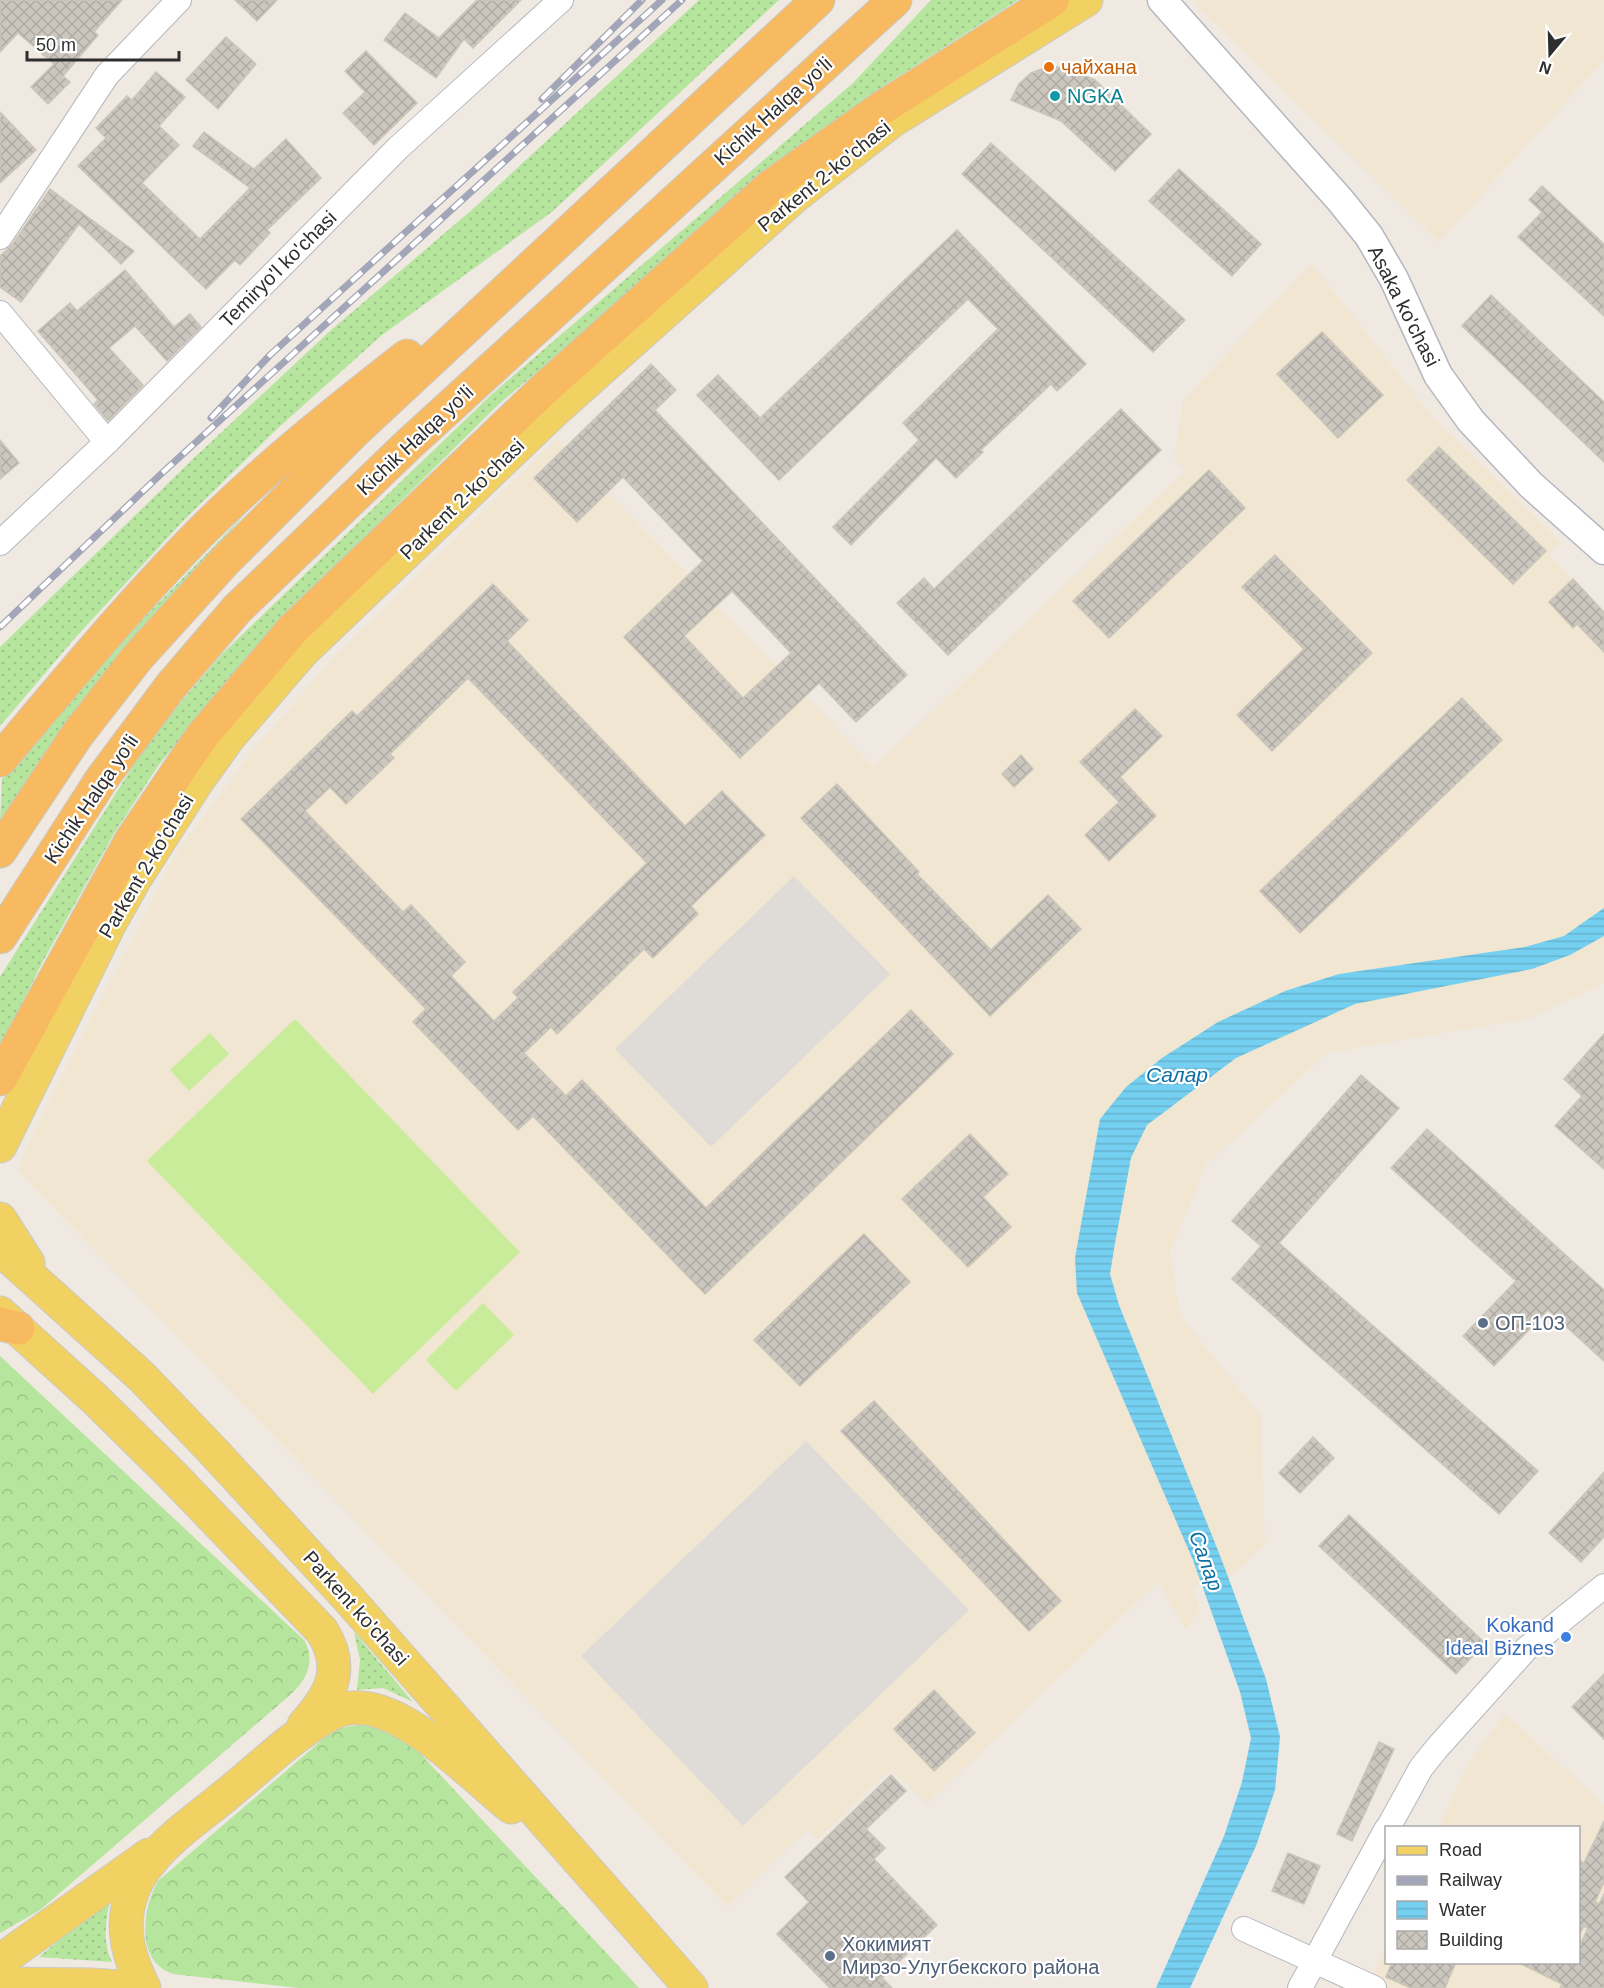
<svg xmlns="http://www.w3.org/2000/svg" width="1604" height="1988" viewBox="0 0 1604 1988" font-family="Helvetica,sans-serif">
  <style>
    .education { fill: #f0e6d1 }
    .grass { fill: url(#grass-dots) }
    .forest { fill: url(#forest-crowns) }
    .pitch { fill: #c9ec9a }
    .plaza { fill: #dfdcd8 }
    .water { fill: url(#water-rules) }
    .building { fill: url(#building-cross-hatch); stroke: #cbc5ba; stroke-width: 1.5; fill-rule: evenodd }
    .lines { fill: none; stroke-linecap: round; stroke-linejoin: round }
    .minor-casing { stroke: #b4b7c1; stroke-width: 26 }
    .tertiary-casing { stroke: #b4b7c1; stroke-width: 31 }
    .primary-casing { stroke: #c9c9c9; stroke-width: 35 }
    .trunk-casing { stroke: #c9c9c9; stroke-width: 35 }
    .minor { stroke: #fff; stroke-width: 24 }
    .tertiary { stroke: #fff; stroke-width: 28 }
    .primary { stroke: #f2d163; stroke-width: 33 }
    .trunk { stroke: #f8ba60; stroke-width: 33 }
    .rail-casing { stroke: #a3a6b8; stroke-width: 7 }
    .rail { stroke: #fff; stroke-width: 4.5; stroke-dasharray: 14; stroke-linecap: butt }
    .food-dot { fill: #e8710a; stroke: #fff; stroke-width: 2 }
    .culture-dot { fill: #0f9aa8; stroke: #fff; stroke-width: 2 }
    .service-dot { fill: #5c6f8a; stroke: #fff; stroke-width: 2 }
    .shop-dot { fill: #3f7fe0; stroke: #fff; stroke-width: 2 }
    .labels { text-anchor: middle; stroke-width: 4.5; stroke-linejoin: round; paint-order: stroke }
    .food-label { font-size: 20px; fill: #c56008; stroke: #fff; text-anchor: start }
    .culture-label { font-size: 20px; fill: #0d838f; stroke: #fff; text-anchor: start }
    .street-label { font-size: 20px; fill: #2e2e2e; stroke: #fff }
    .service-label { font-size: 20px; fill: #4e5e75; stroke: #fff; text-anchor: start }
    .shop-label { font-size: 20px; fill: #366cbe; stroke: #fff; text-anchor: end }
    .water-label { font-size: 21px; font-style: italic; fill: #0d6fa3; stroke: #fff }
  </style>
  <defs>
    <pattern id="grass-dots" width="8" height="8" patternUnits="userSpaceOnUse" patternTransform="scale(1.5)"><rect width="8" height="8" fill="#b6e59e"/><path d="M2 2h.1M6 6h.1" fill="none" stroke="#9dc588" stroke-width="1.8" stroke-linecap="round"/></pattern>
    <pattern id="forest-crowns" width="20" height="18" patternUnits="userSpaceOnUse" patternTransform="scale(1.5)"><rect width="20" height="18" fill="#b6e59e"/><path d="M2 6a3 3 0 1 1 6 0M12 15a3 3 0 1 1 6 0" fill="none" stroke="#9dc588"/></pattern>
    <pattern id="water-rules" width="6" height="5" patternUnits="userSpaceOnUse" patternTransform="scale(1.5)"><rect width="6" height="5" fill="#75cff0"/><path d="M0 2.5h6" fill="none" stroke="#66b2ce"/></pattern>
    <pattern id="building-cross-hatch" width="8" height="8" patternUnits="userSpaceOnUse" patternTransform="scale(1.5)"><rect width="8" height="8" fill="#cbc7bf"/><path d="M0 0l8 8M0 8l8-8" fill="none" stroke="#afaba4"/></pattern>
  </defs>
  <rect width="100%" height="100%" fill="#efe9e1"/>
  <g class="education">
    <polygon points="1198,0 1604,0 1604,60 1439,242 1195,4"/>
    <polygon points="1311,263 1432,416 1561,542 1549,555 1604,612 1604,983 1531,1018 1327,1053 1206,1165 1170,1252 1180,1315 1261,1416 1265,1544 1232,1576 1193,1587 1200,1611 1185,1629 1158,1582 927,1804 891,1769 818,1839 808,1829 728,1907 17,1170 53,1093 176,854 253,750 335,656 557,439 874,767 1185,471 1174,458 1183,401"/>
    <polygon points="1505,1713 1604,1805 1604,1988 1379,1988 1369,1984 1386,1944 1386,1962 1578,1962 1578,1828 1439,1827 1467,1765"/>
  </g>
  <g class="grass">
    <polygon points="699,0 779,0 553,211 382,335 277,429 184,520 75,638 0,726 0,647 194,458 330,331 474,208"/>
    <polygon points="931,0 1018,0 868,96 770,176 500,403 293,608 205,708 158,766 115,832 42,963 0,1048 0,977 152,736 222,654 491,395 853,83"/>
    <polygon points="249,510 113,662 0,822 2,779 108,655"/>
    <polygon points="354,1632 413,1702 383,1688 357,1690 360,1660"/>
    <path d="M111 1897C106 1918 102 1942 112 1962L39 1957Z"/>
  </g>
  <g class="forest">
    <path d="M0 1356 304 1640C316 1661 307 1680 290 1695L40 1910 0 1933Z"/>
    <path d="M365 1724 388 1731 417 1750 639 1988H299L173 1974C135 1961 142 1909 158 1881L329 1734 341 1728Z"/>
  </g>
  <g class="pitch">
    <polygon points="295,1019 520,1252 373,1394 147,1161"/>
    <polygon points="210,1033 229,1054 189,1091 170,1070"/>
    <polygon points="483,1303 514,1335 456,1391 426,1360"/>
  </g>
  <g class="plaza">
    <polygon points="794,876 890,974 711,1147 615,1049"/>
    <polygon points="806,1441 969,1610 743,1826 581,1656"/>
  </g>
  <polygon class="water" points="1604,908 1604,936 1570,955 1532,969 1355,1004 1236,1058 1147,1125 1131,1158 1115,1243 1110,1274 1119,1305 1221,1558 1266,1679 1280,1737 1275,1790 1256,1846 1190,1988 1156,1988 1224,1836 1242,1782 1251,1738 1240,1692 1193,1560 1077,1293 1075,1258 1100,1119 1126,1087 1162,1058 1218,1022 1285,991 1339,974 1525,947 1564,936"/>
  <g class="building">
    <polygon points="0,0 122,0 94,32 98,35 63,76 70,82 48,104 31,87 54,64 18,33 0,52"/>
    <polygon points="235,0 277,0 257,21"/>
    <polygon points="477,0 521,0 473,48 464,39 436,78 384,40 405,13 439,38"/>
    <polygon points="226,37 256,64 218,109 186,80"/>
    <polygon points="366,51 417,103 374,145 343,113 365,92 345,71"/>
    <polygon points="1047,67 1064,67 1095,80 1151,134 1115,171 1061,121 1011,100 1019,84 1031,73"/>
    <polygon points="156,72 185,97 159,126 179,145 142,183 200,239 250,188 193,146 204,132 254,169 286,139 321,178 267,230 270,233 240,265 235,260 206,289 78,166 106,138 96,128 127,96 132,100"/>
    <polygon points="0,112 36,150 0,183"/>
    <polygon points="991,143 1185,320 1153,352 962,174"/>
    <polygon points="1179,169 1261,244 1232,276 1149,201"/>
    <polygon points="1542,186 1604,244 1604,316 1518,237 1542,212 1529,200"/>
    <polygon points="50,189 134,251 121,264 79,224 21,302 0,287 0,256 12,245"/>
    <polygon points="957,230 1086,364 1057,391 1051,384 981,450 983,452 956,478 936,458 851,545 833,527 919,440 903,423 998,329 968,299 779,480 697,395 718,375 760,418"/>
    <polygon points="125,270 174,327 190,314 201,327 167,361 135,326 109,348 143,385 108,421 94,404 98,400 38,331 70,303 77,311"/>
    <polygon points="1491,295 1604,402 1604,462 1462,326"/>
    <polygon points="1322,332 1383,395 1338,438 1277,374"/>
    <path d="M651 364 676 390 655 410 907 675 856 722 819 683 740 758 624 637 703 561 623 477 577 522 534 478ZM732 591 791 653 743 698 684 636Z"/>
    <polygon points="1121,409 1161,450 948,655 897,603 924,578 934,589"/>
    <polygon points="0,440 19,463 0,479"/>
    <polygon points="1439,447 1546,551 1513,584 1407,480"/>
    <polygon points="1209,470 1245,508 1109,638 1073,601"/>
    <polygon points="1275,555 1372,653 1272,751 1237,715 1304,649 1242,587"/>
    <polygon points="1573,579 1604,612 1604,652 1577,624 1573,628 1549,602"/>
    <path d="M493 584 528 620 507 641 685 826 722 791 765 835 691 906 698 914 653 958 644 949 557 1034 551 1027 524 1053 566 1096 582 1080 706 1208 911 1010 953 1054 705 1294 533 1116 518 1130 413 1022 426 1009 241 819 352 711 357 716ZM468 678 647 863 513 992 518 998 494 1021 451 976 465 962 411 905 403 912 305 811 330 787 346 804 394 758 390 754Z"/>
    <polygon points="1462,698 1502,740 1300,933 1260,891"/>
    <polygon points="1135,709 1162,736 1120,777 1156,816 1109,861 1085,835 1119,802 1080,762"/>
    <polygon points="1021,755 1033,769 1014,787 1002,774"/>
    <polygon points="837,784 919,872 917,874 991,950 1048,895 1081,929 990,1016 801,818"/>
    <polygon points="1604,1034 1604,1169 1555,1126 1582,1096 1564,1079"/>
    <polygon points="1361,1075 1399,1108 1279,1243 1538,1471 1499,1514 1232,1279 1261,1246 1232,1221"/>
    <polygon points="1427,1129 1604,1290 1604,1361 1548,1310 1494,1366 1463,1336 1516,1281 1391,1168"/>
    <polygon points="970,1134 1008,1174 983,1197 1011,1227 968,1267 902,1199"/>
    <polygon points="864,1234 910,1282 800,1386 754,1340"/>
    <polygon points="874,1401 1061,1601 1029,1631 841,1431"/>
    <polygon points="1313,1437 1334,1458 1300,1493 1279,1473"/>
    <polygon points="1604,1472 1604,1537 1581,1562 1549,1533"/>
    <polygon points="1349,1515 1485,1643 1456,1674 1319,1546"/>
    <polygon points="1604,1674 1604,1739 1572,1707"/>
    <polygon points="934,1690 975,1733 934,1771 894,1729"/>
    <polygon points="1379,1742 1394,1749 1352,1841 1337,1834"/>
    <polygon points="891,1775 906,1791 866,1829 885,1848 874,1859 937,1925 882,1978 892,1988 830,1988 777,1934 809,1902 785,1877"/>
    <polygon points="1604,1821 1604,1882 1595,1902 1599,1904 1604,1894 1604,1988 1560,1988 1562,1984 1517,1962 1578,1962 1578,1949 1588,1928 1584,1926 1578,1937 1578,1860 1584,1863"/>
    <polygon points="1288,1853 1320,1866 1304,1904 1272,1891"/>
    <polygon points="1392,1962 1456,1962 1445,1988 1411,1988 1386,1977"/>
  </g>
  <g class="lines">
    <defs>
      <g id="minor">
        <polyline points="0,237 107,75 179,0"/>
        <polyline points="0,313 107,442"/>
        <polyline points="0,543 107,442 398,148 561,0"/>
        <polyline points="1388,1828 1421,1768 1437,1748 1526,1649 1604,1586"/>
        <polyline points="1244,1929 1374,1988"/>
        <polyline points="1300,1988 1386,1830"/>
      </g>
      <polyline id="tertiary" points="1162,0 1340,200 1369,236 1394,279 1438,375 1471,421 1531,485 1604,550"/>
      <g id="primary">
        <polyline points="0,1146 109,925 136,877 196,783 229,737 302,652 552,413 795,196 892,121 1086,0"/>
        <polyline points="0,1219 28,1263"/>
        <polyline points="0,1249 142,1377 212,1450 347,1597 691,1988"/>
        <path d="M0 1313 96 1400 171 1474 322 1631C346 1669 331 1695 304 1725"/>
        <polyline points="0,1961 149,1855"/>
        <polyline points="0,1984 92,1985 133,1988"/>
        <path d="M144 1988C129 1958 120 1929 131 1896 135 1883 142 1871 151 1861 172 1835 201 1816 226 1795 260 1768 292 1735 331 1714 340 1709 351 1707 361 1708 409 1710 474 1777 511 1807"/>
      </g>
      <g id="trunk">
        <path d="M0 760C64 684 129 605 199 534 264 469 335 412 407 356"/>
        <polyline points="0,851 77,735 137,658 224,562 355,431 818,0"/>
        <polyline points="0,937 101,780 171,686 237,609 409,444 895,0"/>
        <polyline points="0,1079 132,839 202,736 292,630 544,389 771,186 880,109 1052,0"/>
        <polyline points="0,1324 18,1328"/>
      </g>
    </defs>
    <use href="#minor" class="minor-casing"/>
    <use href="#tertiary" class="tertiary-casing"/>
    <use href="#primary" class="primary-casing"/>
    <use href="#trunk" class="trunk-casing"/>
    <use href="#minor" class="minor"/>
    <use href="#tertiary" class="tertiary"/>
    <use href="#primary" class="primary"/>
    <use href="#trunk" class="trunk"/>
    <defs>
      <g id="rail">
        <polyline points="542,99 642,0"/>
        <polyline points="211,418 270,355 662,0"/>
        <polyline points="0,627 161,474 682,0"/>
      </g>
    </defs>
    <use href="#rail" class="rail-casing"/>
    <use href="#rail" class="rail"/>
  </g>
  <circle class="food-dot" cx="1049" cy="67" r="6"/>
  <circle class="culture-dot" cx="1055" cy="96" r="6"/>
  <g class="service-dot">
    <circle cx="1483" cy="1323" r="6"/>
    <circle cx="830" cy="1956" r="6"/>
  </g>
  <circle class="shop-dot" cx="1566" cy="1637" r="6"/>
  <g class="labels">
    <g class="food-label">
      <text x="1061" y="74">чайхана</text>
    </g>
    <g class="culture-label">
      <text x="1067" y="103">NGKA</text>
    </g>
    <g class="street-label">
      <text transform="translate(773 111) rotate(-42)" y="7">Kichik Halqa yo'li</text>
      <text transform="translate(824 176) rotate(-39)" y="7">Parkent 2-ko'chasi</text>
      <text transform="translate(278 269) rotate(-45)" y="7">Temiryo'l ko'chasi</text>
      <text transform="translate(1404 306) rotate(63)" y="7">Asaka ko'chasi</text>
      <text transform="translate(415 440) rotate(-43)" y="7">Kichik Halqa yo'li</text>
      <text transform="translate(462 499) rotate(-44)" y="7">Parkent 2-ko'chasi</text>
      <text transform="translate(91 799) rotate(-56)" y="7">Kichik Halqa yo'li</text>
      <text transform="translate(146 866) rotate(-59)" y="7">Parkent 2-ko'chasi</text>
      <text transform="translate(356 1608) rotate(48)" y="7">Parkent ko'chasi</text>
    </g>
    <g class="service-label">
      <text x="1495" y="1330">ОП-103</text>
      <text x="842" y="1951">Хокимият<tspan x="842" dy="23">Мирзо-Улугбекского района</tspan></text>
    </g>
    <g class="shop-label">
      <text x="1554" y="1632">Kokand<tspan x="1554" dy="23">Ideal Biznes</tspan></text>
    </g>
    <g class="water-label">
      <text x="1177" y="1082">Салар</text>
      <text transform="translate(1206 1561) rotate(70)" y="7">Салар</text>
    </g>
  </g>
  <rect x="1385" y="1826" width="195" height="138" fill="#ffffff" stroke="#ababab" stroke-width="1.5"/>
  <rect x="1397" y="1846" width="30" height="9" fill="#f2d163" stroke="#ababab" stroke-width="1.5"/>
  <text x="1439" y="1856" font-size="18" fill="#2e2e2e">Road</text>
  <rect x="1397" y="1876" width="30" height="9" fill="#a3a6b8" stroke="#ababab" stroke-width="1.5"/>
  <text x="1439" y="1886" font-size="18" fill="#2e2e2e">Railway</text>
  <rect x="1397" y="1901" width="30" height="18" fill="url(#water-rules)" stroke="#ababab" stroke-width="1.5"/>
  <text x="1439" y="1916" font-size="18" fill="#2e2e2e">Water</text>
  <rect x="1397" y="1931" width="30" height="18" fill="url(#building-cross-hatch)" stroke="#ababab" stroke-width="1.5"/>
  <text x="1439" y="1946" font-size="18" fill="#2e2e2e">Building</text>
  <g transform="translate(1550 54) rotate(199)" stroke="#ffffff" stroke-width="4.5" paint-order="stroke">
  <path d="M0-4.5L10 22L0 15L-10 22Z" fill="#2e2e2e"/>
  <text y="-9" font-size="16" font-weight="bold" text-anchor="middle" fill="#2e2e2e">N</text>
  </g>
  <path d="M27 51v9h152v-9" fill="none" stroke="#2e2e2e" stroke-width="3"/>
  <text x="36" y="51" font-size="18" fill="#2e2e2e" stroke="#ffffff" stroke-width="4.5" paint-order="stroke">50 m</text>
</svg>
